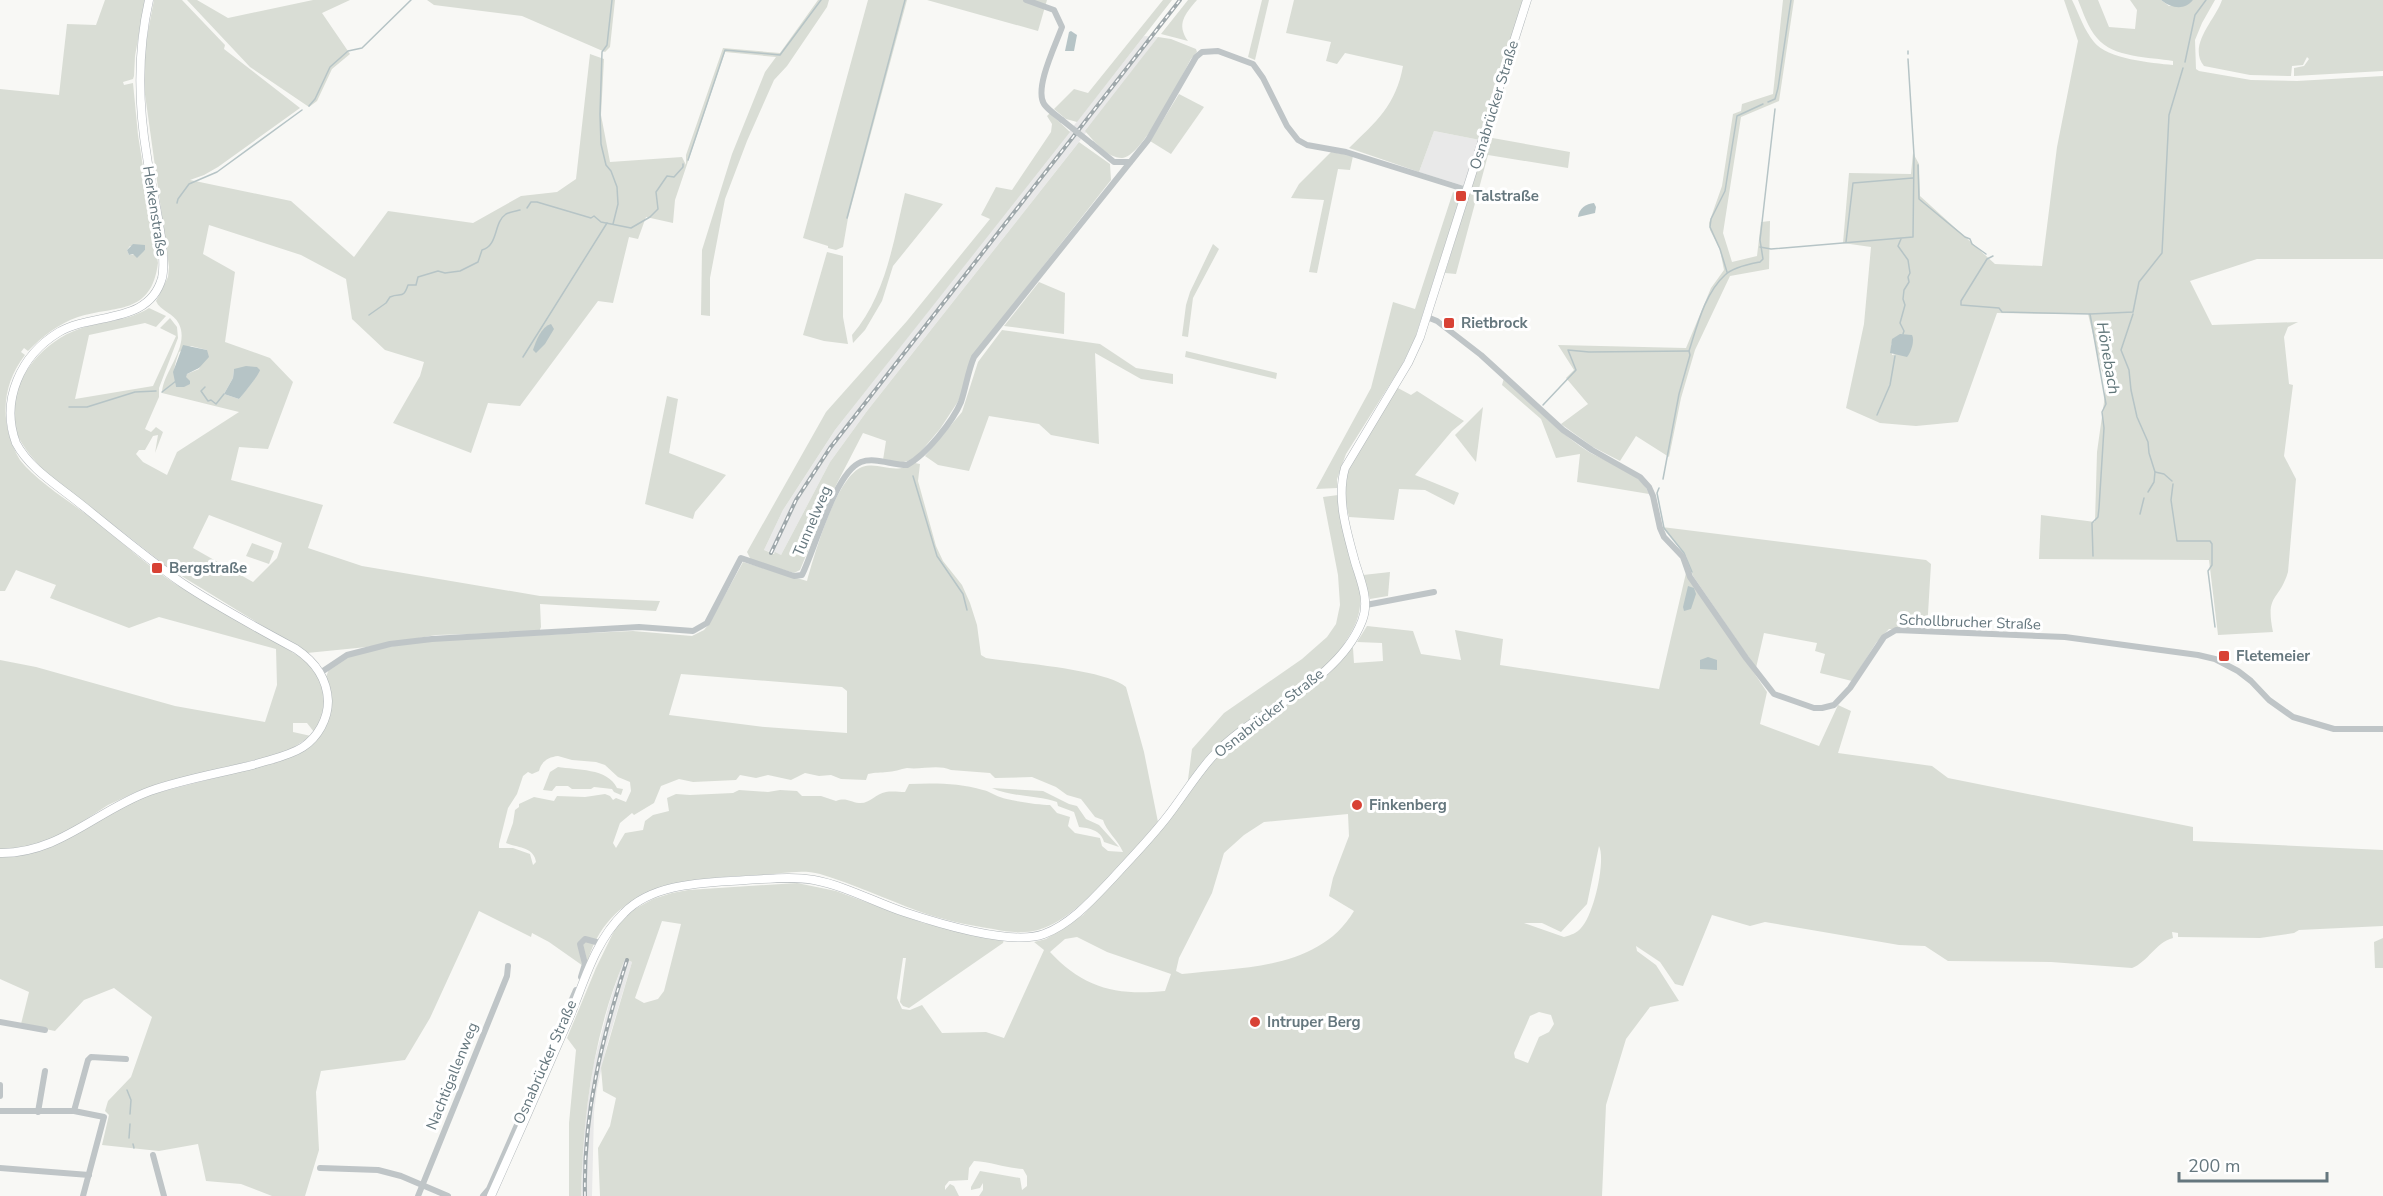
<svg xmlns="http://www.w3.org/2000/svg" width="2383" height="1196" viewBox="0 0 2383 1196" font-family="'Nunito Sans',sans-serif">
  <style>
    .built { fill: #e9e9e9 }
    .green { fill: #d9ddd5; fill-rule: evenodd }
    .water { fill: #b6c4c6 }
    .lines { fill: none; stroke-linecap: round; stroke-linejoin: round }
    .stream { stroke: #b6c4c6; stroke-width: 1.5 }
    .major-casing { stroke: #b1b7ba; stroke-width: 9 }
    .minor { stroke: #bfc5c7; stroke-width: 6 }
    .major { stroke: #fff; stroke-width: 8 }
    .rail-casing { stroke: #9fa8ab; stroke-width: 4 }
    .rail { stroke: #fff; stroke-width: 1.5; stroke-dasharray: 4.5; stroke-linecap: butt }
    .minor-bridge { stroke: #bfc5c7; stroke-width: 6 }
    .poi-dot { fill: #d84235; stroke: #fff; stroke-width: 2 }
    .labels { text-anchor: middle; stroke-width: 6; stroke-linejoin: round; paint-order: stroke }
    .street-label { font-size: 15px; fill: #65777e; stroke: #fff }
    .poi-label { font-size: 15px; font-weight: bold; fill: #65777e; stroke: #fff; text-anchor: start }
    .water-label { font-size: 16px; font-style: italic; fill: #607679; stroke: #fff }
  </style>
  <rect width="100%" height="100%" fill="#f8f8f5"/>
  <g class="built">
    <polygon points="1144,36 1158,37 1079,142 867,411 830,462 781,555 764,550 783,510 835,430"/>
    <polygon points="1434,131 1480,140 1464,186 1419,172"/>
    <polygon points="624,959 632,962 607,1045 597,1089 594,1112 592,1196 581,1196 583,1133 593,1066 609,1004"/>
  </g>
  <g class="green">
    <path d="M105 0H145L135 56 134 76 133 79 123 82 124 85 133 83 138 135 158 263C151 316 116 305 78 317 58 324 43 336 28 351L24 348 21 352 25 355C0 387 0 426 20 460 37 482 75 505 98 523 124 544 149 567 177 585 213 608 252 626 287 649 295 654 303 658 309 665 327 683 329 712 314 732L307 723H293V732L311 736 291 749 279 754 161 783 134 793 108 805 62 835 42 845 0 850V660L36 667 175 706 265 722 277 685 276 649 159 617 129 628 50 598 56 585 16 570 5 591H0V89L59 95 67 24 96 25ZM130 246H145V250L139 254 129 255 127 250Z"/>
    <path d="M154 0H182L225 45 224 49 300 108 218 167 204 175 190 180 291 201 354 257 388 211 473 223 521 196 557 192 576 179 590 54 604 59 601 115 610 162 682 157 686 165V155L723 48 780 53 818 0H829L827 7 787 66 774 80 747 141 725 199 710 278V316L701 315 702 250 732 154 765 72 776 57 725 52 675 200 673 223 646 217 638 239 629 237 613 303 598 301 520 406 488 403 471 453 393 423 420 376 424 362 385 350 352 319 346 279 301 255 209 225 203 254 235 272 225 342 270 358 293 382 268 449 239 447 231 480 323 505 308 548 362 566 540 596 660 601 656 611 540 604 541 627 539 632 436 635 367 647 307 653 170 569 43 470C32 457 20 445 15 428 4 386 41 342 79 329 103 320 127 322 149 308L166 316 156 327 145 323 89 335 75 399 153 386 176 336 160 328 170 318 177 327 178 338 159 388V397L145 429 151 432 156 427 163 432 155 453 158 435 153 436 145 450H139L136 454 143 462 167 475 177 452 239 412 162 393C163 371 190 347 179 324 174 313 160 311 156 301L168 277 169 267 143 80 146 42ZM191 346 207 350 199 369 187 374 176 387C174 368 173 370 179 352ZM234 369 254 380 239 399 224 394 233 378ZM209 515 282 543 277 558 253 582 193 548Z"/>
    <polygon points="187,0 197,0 228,18 313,0 350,0 322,13 350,54 332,69 317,101 309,107 250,67"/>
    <polygon points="427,0 615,0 610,47 605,52 522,16 434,5"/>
    <polygon points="868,0 907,0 848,218 843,247 836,250 828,248 828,246 803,238"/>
    <polygon points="927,0 1047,0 1038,31"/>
    <polygon points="1163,0 1172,0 1077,122 1066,119 1054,109 1074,89 1088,93"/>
    <path d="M1188 0H1197C1185 14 1176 24 1188 41L1161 34Z"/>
    <polygon points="1262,0 1269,0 1255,60 1248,57"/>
    <path d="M1294 0H1523L1480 140 1434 131 1419 172 1349 148C1376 122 1396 105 1403 66L1345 53 1337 64 1326 61 1331 42 1286 33Z"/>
    <polygon points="1783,0 1794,0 1779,101 1741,117 1723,233 1732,262 1757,256 1761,222 1770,221 1769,269 1730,276 1695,350 1681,398 1669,457 1636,436 1620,461 1593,447 1561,424 1588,404 1566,378 1574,370 1558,345 1686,348 1711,288 1724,270 1720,250 1710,230 1709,223 1722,186 1733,114 1741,111 1742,104 1773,94"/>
    <path d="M2064 0H2072C2079 14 2084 30 2094 42 2107 59 2152 63 2173 65V61C2150 57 2113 58 2097 38 2088 28 2083 12 2078 0H2098L2109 27 2135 29 2137 10 2130 0H2161L2169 6 2193 0H2215L2202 23 2195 40 2196 69 2199 71 2251 80 2297 81 2383 76V259H2257L2190 281 2212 325 2298 322 2288 327 2284 337 2289 384 2293 385 2284 456 2296 479 2288 572C2279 602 2265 593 2273 632L2218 635 2209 560 2039 559 2041 515 2095 522 2097 452 2106 388 2088 314 1997 313 1958 422 1916 426 1880 423 1846 408 1864 324 1871 247 1843 243 1849 173 1911 174 1913 153 1919 164 1920 196 1995 264 2042 266 2057 147 2078 41ZM1912 335 1911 350 1892 355 1891 344Z"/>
    <path d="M2222 0H2383V71L2294 76V68L2304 66 2309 59 2307 57 2303 65 2292 66 2291 76 2250 75 2204 66C2187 45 2216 19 2222 0Z"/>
    <path d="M1158 37 1171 39 1196 49 1197 52 1191 59C1181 77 1142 158 1122 158 1107 158 1094 141 1085 131Z"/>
    <polygon points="1179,94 1204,107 1171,154 1150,141"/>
    <polygon points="1050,113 1070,132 835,430 783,510 764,550 774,554 775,552 781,555 830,462 867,411 1079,142 1110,164 1111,180 974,354 959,400 940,429 917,456 908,461 899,463 883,460 886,441 863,433 832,493 800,570 794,573 751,560 747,552 826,412 907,321 990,219 981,215 996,187 1012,190 1051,132 1052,124 1047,116"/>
    <polygon points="1487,137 1570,152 1568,168 1488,155 1456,274 1445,273"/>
    <polygon points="1331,152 1353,156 1350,170 1338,169 1317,273 1309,272 1324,200 1291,198 1299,184"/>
    <polygon points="1453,192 1458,195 1459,201 1415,338 1402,365 1346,454 1337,479 1337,488 1316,489 1371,388 1393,302 1415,309"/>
    <path d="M905 193 943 204 893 266 882 301 865 330 853 343 852 335C886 295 893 243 905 193Z"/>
    <polygon points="1213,244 1219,249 1193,298 1188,337 1182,336 1186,305 1190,292"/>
    <polygon points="827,252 843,256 843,317 848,344 824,341 803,335"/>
    <polygon points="1039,282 1065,293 1064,334 1004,326"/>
    <polygon points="1002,330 1100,344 1136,368 1173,374 1173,384 1141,379 1095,353 1099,444 1051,435 1039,424 989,416 969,471 938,465 925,456 962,412 978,362"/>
    <polygon points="1186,351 1277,373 1276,379 1185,357"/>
    <path d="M1504 378C1531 404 1558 432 1589 452 1608 463 1641 472 1649 494L1577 482 1580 454 1556 458 1541 419 1502 385Z"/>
    <path d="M1396 387 1411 395 1417 391 1464 421 1452 431 1415 475 1459 493 1454 505 1425 490 1399 489 1394 520 1349 517C1347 508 1344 498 1344 489 1344 455 1379 415 1396 387Z"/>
    <polygon points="667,396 678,399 669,453 726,475 695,512 693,519 645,504"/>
    <polygon points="1483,407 1476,462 1455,435"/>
    <path d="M915 463 920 464 918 481 936 546 943 561 962 585 970 603 977 625 981 655 986 658C1016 663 1106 669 1126 687L1144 752 1158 822C1129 854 1080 919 1038 930 1023 934 1008 932 993 929 968 925 942 920 918 911 886 899 853 884 820 874 801 869 781 874 762 875 688 878 606 883 586 968L549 942 532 933 531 937 479 911 430 1018 405 1060 321 1071 316 1092 319 1150 305 1196H272L241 1184 206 1181 198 1144 159 1151 102 1145 109 1115 105 1111 108 1101 131 1077 152 1017 114 988 84 1000 55 1031 21 1024 29 992 0 979V855H14L42 850 67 839 118 808 145 796 280 761 316 740 330 689 326 677 329 669 336 662 361 652 428 640 633 631 692 636 704 630 709 624 743 562 807 581C814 556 836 477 862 467 880 461 893 476 915 463ZM681 674 842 687 847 691V733L765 727 669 715ZM558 756 572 760 596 762 605 765 618 777 630 782 631 791 626 802 616 798 613 800 610 796 605 794 585 797 557 796 554 801 534 797 519 804V807L515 810 513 823 506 843C518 848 534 847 536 862L533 865 530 854 513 848H499V844L508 808 517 794 523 776 528 772 532 774 539 771C541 762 548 757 558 756ZM907 768C921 770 938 764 951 770L990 773 995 778 1032 777 1056 787 1067 795 1081 799 1095 817 1103 820C1106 831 1118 840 1123 852L1108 851 1102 846 1100 838 1075 833 1068 826 1070 817 1057 813 1050 805C1039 805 1011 801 1000 797 994 795 989 791 983 790 959 783 935 783 909 784L905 792C899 792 892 791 886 792 875 794 870 804 859 803 850 802 846 797 836 801L821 796H802L797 791 780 790 768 792 739 790 733 793 690 795 676 794 667 798 669 811 653 815 645 821 643 830 625 833 616 848 613 843 620 823 632 813 634 815 654 803 661 786 679 779 693 782 736 780 740 775 756 778 768 775 791 780 805 773 819 776 831 775 841 779 866 780 868 774C876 772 880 773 887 772 893 772 901 769 907 768Z"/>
    <path d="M1338 495 1360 591C1362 613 1356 626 1344 644L1353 648 1354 663 1383 661 1382 643 1357 642 1367 626 1413 631 1421 654 1461 660 1455 630 1503 639 1500 665 1659 689 1686 573 1767 692 1760 724 1819 746 1838 705 1851 711 1838 753 1932 766 1948 778 2193 827V841L2383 850V926L2299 930 2294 933 2260 938 2178 937V933L2172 932 2173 938C2156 942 2148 962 2132 968L2051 962 1948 961 1925 946 1899 945 1765 922 1750 926 1712 915 1683 986 1675 984 1660 962 1636 946 1637 951 1656 965 1679 1001 1650 1007 1626 1039 1606 1105 1602 1196H979L983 1190V1183L980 1188 971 1190V1187L980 1171 1020 1178 1022 1190 1027 1186V1176L1023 1169C1005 1168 992 1162 974 1161L969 1168 968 1180 949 1181 945 1186V1190L950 1184 954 1186 959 1196H600L598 1148 610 1126 616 1098 603 1091 601 1068 632 962 625 959C593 1034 583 1115 581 1196H569V1123L576 1050 567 1038 596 968 616 927 633 910 653 899 672 893 688 890 797 883 836 891 923 923 1004 940 1003 943 909 1008 903 1006 900 1002 906 958H903L897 998 902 1009 910 1010 922 1005 942 1033 986 1032 1004 1038 1044 950 1034 942 1046 939 1083 915 1162 829 1186 795 1192 749 1224 713 1302 659 1327 637 1336 624 1340 605 1338 575 1323 497ZM1348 814 1349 836 1333 878 1329 896 1354 911C1319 970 1242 967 1182 974L1176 971 1179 958 1212 893 1224 853 1244 835 1264 822ZM1599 846C1606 860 1594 915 1581 928 1577 933 1571 935 1564 937L1524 923H1542L1561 932 1587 904ZM662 921 681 924 664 991 658 999 644 1003 635 998ZM1077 937 1107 952 1171 974 1165 991C1117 996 1083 988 1050 952L1065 939ZM1539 1012 1551 1015 1554 1024 1549 1032 1539 1037 1528 1063 1515 1058 1514 1053 1530 1016Z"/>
    <polygon points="1662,527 1926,560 1931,564 1927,630 1889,629 1876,643 1852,681 1820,673 1825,654 1815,651 1817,643 1764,633 1756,668 1693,576 1686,556"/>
    <polygon points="252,543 274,551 269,564 246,556"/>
    <polygon points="1390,572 1388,596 1370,599 1363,575"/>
    <path d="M558 767C576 770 608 768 617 788L623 789 621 795 614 792 612 789 594 787 591 789H572L568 786H556L552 791 543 790 550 772Z"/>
    <path d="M992 788 1043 791 1069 804 1077 806 1086 819 1099 825 1119 847 1104 842C1101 830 1089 828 1079 827L1074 812 1058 806 1057 802C1037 795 1011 797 992 788Z"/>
    <polygon points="2383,938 2383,968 2375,968 2374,942"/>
  </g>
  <g class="water">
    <path d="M2161 0H2193C2184 11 2171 8 2161 0Z"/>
    <polygon points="1071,31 1077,35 1074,51 1065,51 1069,32"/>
    <path d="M1594 203 1596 207 1595 213 1578 217C1579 208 1586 204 1594 203Z"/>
    <polygon points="133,244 145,245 145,250 137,258 133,254 129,255 127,250"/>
    <path d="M551 324 554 329 545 344 536 353 533 350C536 341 541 327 551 324Z"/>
    <path d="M1900 334 1912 335C1915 340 1911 353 1907 357L1890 353 1892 339Z"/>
    <polygon points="183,345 207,350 209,357 199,368 187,374 186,377 190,381 190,384 184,387 176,387 173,372"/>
    <path d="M246 366 257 367 260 370C259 375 242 396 239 399L224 394 233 378 234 369Z"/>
    <polygon points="1688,586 1694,588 1696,594 1691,609 1684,611 1683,607"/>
    <polygon points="1708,657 1717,660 1717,670 1700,669 1700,660"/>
  </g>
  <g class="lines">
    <g class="stream">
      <polyline points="612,0 607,45 602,52 600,114 601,144 606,165 611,171 617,187 618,204 613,224"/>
      <polyline points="1908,51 1908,54"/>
      <polyline points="2185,62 2195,15 2206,0"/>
      <polyline points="1768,102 1775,99 1778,88 1791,0"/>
      <polyline points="309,106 315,99 330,67 348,51 362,48 411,0"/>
      <polyline points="688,160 725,50 780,55 821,0"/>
      <polyline points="1918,165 1919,199 1965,237 1970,239 1972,244 1986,254"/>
      <polyline points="177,203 178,199 189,184 217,172 302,110"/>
      <polyline points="527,208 531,202 537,202 591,218 594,216 601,222 631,228 650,217 658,209 656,192 667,176 674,177 683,167 683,164"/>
      <polyline points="847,218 905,0"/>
      <polyline points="1901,239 1898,246 1908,260 1910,273 1908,277 1909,282 1904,290 1903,299 1905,305 1900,323 1904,331 1903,334"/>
      <polyline points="1846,242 1853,183 1913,178"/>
      <polyline points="1760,247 1771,249 1913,237 1914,155 1908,59"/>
      <polyline points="1993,256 1987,259 1961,301 1961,305 1999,308 2002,312 2090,314"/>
      <polyline points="1727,272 1720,249 1710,227 1711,219 1725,191 1737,116 1763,104"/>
      <polyline points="2133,314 2121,350 2129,370 2131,390 2137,417 2148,442 2149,453 2155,472 2154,482 2148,492"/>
      <path d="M369 315 386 303 390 297C401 292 403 300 408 285H416L418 277 438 271 445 273 460 271 478 262 482 250C499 245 493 223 506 214 510 212 516 211 520 210"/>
      <polyline points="523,357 607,223"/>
      <polyline points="205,387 201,391 208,401 211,400 216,404 224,394"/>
      <polyline points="162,392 176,381"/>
      <polyline points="1543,405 1576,370 1568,350 1589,352 1689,351"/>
      <polyline points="69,407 87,407 135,392 156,391"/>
      <polyline points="1877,415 1890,385 1895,356"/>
      <polyline points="2155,472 2164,474 2172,481"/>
      <polyline points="913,476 937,556 963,594 967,610"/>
      <path d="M1663 479 1679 394 1690 355 1689 351C1697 326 1705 293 1725 275 1733 267 1750 264 1760 262L1763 259 1760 240 1775 109"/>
      <polyline points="2173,484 2171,500 2177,541 2210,541 2212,544 2212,565 2208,571 2215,627"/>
      <polyline points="1659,488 1657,493 1664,528 1684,553 1692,572"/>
      <polyline points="2140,514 2144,498"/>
      <polyline points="2093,556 2092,523 2098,517 2099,508 2104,428 2102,412 2106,404 2090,314 2133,312 2139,282 2162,253 2169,115 2183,68"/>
      <polyline points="127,1090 131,1100 130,1114"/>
      <polyline points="129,1138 130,1124"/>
      <polyline points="133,1144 134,1148"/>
    </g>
    <defs>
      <g id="major">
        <path d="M0 853C59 854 97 810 150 791 184 779 221 773 256 764 272 759 289 756 303 747 318 737 328 719 328 701 327 678 314 661 296 649 257 628 218 607 182 583 146 558 112 529 78 502 57 485 29 468 16 443 0 400 21 355 59 332 93 312 149 325 162 278 168 254 151 186 147 157 138 104 137 53 149 0"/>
        <path d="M491 1196C517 1138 543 1079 568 1021 584 983 594 942 624 913 654 882 706 883 746 880 769 879 792 876 814 880 846 886 874 902 904 912 937 923 1012 946 1044 934 1071 924 1093 899 1112 879 1131 858 1150 839 1167 817 1182 798 1195 776 1212 757 1255 709 1337 685 1362 621 1370 601 1361 582 1355 562 1347 532 1336 499 1345 468L1408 363 1420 337 1527 0"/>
      </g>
    </defs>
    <use href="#major" class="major-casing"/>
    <g class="minor">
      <path d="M1026 0 1054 10 1062 27C1056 44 1034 88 1044 104 1048 110 1056 115 1062 120"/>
      <polyline points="1092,144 1114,162 1130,162"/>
      <polyline points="1427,317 1437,321 1481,355 1563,430 1592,450 1640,477 1649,487 1653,496 1660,528 1664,537 1683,557 1690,577 1746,658 1774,694 1814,708 1822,708 1834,705 1850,688 1884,637 1896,630 2065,637 2198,655 2215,659 2238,671 2251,681 2269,700 2293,717 2334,729 2383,729"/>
      <polyline points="1366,605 1434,592"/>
      <path d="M320 673 347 655 390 644 432 639 639 627 693 631 707 623 741 558 794 576 802 575C815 549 835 472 861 462 875 457 892 465 907 465 926 455 953 421 961 402 966 387 968 371 974 357L1148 140 1196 57 1202 52 1218 51 1253 64 1263 78 1287 126 1298 140 1307 145 1346 152 1467 190"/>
      <polyline points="581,977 585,964 580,944 585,939 600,943"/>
      <polyline points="0,1022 45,1030"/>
      <polyline points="0,1085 0,1096"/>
      <polyline points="0,1111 74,1111 104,1117 83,1196"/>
      <polyline points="74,1111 88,1060 91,1057 126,1059"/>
      <polyline points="38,1112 45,1071"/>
      <polyline points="153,1155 164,1196"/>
      <polyline points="0,1168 89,1175"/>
      <polyline points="320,1168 378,1170 401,1176 448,1196"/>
      <polyline points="418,1196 507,976 508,966"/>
      <polyline points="483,1196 489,1189 576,990"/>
    </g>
    <use href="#major" class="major"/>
    <defs>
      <g id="rail">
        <polyline points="771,553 796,500 830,448 1180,0"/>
        <path d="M585 1196C583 1114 602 1038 627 960"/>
      </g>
    </defs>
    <use href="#rail" class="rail-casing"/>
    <use href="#rail" class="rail"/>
    <polyline class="minor-bridge" points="1062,120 1092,144"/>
  </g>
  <g class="poi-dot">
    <rect x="1455" y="190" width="12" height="12" rx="3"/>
    <rect x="1443" y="317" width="12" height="12" rx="3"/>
    <rect x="151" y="562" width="12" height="12" rx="3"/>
    <rect x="2218" y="650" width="12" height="12" rx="3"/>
    <circle cx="1357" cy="805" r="6"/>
    <circle cx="1255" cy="1022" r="6"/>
  </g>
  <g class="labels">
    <g class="street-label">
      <text transform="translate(1494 105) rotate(-73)" y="5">Osnabrücker Straße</text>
      <text transform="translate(155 211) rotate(81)" y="5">Herkenstraße</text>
      <text transform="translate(812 521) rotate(-67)" y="5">Tunnelweg</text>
      <text transform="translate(1970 622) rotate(2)" y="5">Schollbrucher Straße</text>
      <text transform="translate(1269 713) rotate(-38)" y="5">Osnabrücker Straße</text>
      <text transform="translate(545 1062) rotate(-66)" y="5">Osnabrücker Straße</text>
      <text transform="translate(452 1076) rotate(-68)" y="5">Nachtigallenweg</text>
    </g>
    <g class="poi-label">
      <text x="1473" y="201">Talstraße</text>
      <text x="1461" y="328">Rietbrock</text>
      <text x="169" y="573">Bergstraße</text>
      <text x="2236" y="661">Fletemeier</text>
      <text x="1369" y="810">Finkenberg</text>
      <text x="1267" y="1027">Intruper Berg</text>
    </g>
    <g class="water-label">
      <text transform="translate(2109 358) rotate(80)" y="6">Hönebach</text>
    </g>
  </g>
  <path d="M2179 1172v9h148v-9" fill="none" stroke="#65777e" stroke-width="3"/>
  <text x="2188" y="1172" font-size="18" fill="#65777e" stroke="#ffffff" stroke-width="4.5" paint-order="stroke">200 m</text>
</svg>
